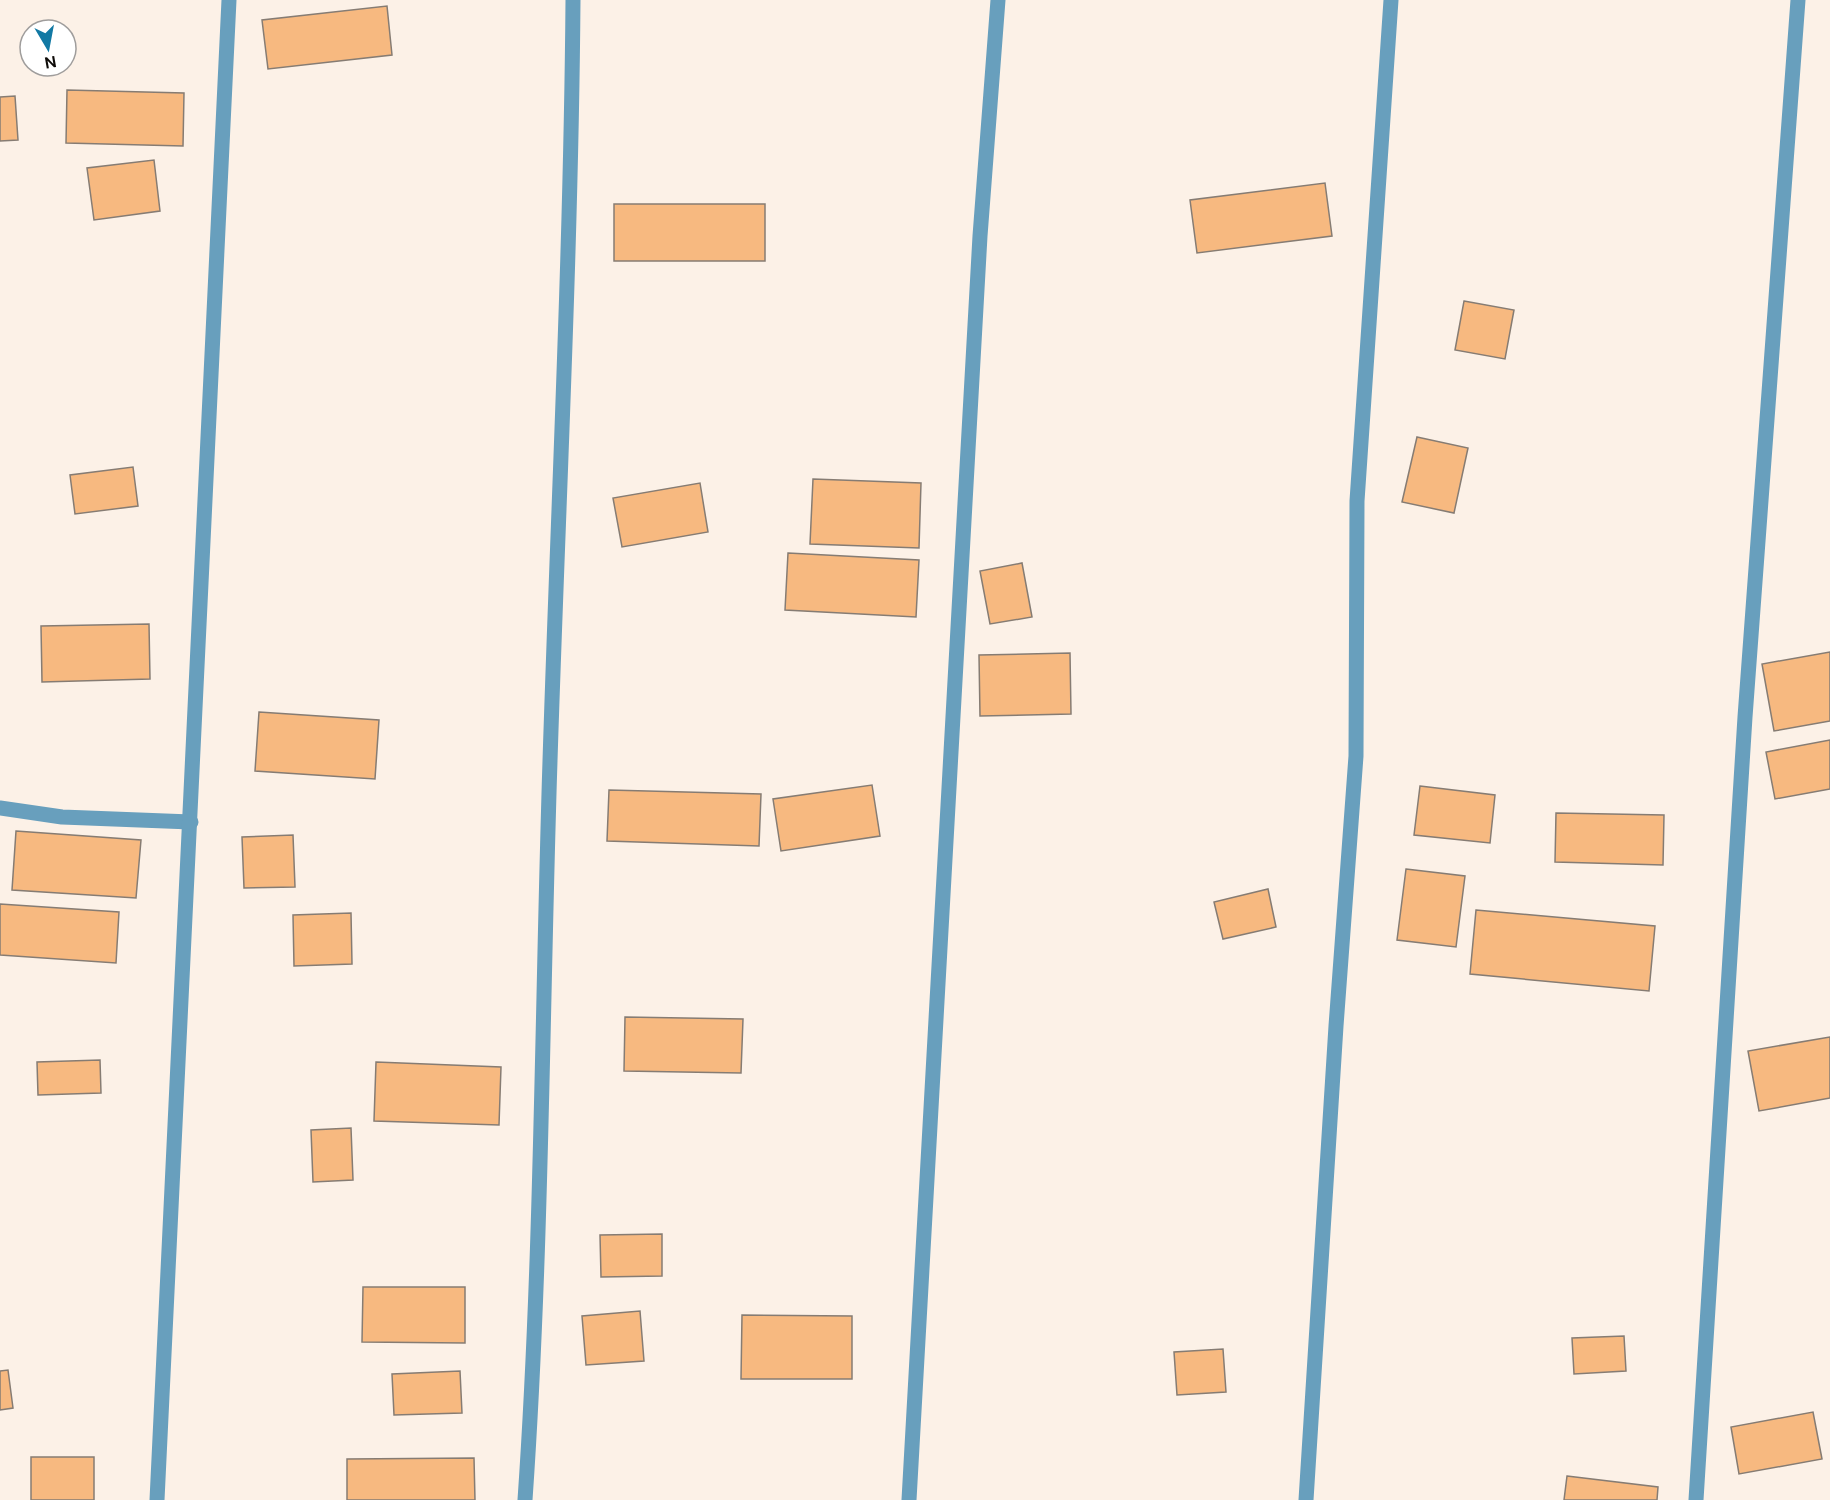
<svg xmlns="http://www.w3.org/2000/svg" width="1830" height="1500" viewBox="0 0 1830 1500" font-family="'DM Sans',sans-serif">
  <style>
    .building { fill: #f7b980; stroke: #867c73; stroke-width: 1.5 }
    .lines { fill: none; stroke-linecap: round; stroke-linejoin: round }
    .minor { stroke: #689fbd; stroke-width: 15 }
  </style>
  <rect width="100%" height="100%" fill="#fcf1e7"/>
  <g class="building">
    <polygon points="387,6 392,55 268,69 262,20"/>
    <polygon points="67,90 184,93 183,146 66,143"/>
    <polygon points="15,96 18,140 0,141 0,97"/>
    <polygon points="154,160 160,211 94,220 87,168"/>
    <polygon points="1325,183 1332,236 1197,253 1190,200"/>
    <rect x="614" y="204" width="151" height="57"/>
    <polygon points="1464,301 1514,310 1505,359 1455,350"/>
    <polygon points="1417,437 1468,448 1454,513 1402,502"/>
    <polygon points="133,467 138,506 75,514 70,475"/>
    <polygon points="813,479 921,483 919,548 810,544"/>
    <polygon points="700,483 708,532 622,547 613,498"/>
    <polygon points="788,553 919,560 916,617 785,610"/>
    <polygon points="1022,563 1032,617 990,624 980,571"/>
    <polygon points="149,624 150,679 42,682 41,626"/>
    <polygon points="1830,652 1830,721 1774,731 1762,664"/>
    <polygon points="1070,653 1071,714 980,716 979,655"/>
    <polygon points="259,712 379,720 375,779 255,771"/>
    <polygon points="1830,740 1830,789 1775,799 1766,752"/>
    <polygon points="872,785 880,836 781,851 773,799"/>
    <polygon points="1420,786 1495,795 1490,843 1414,835"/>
    <polygon points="609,790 761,794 759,846 607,841"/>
    <polygon points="1556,813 1664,815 1663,865 1555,862"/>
    <polygon points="16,831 141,840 136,898 12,890"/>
    <polygon points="293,835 295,887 244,888 242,837"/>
    <polygon points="1406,869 1465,876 1456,947 1397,940"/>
    <polygon points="1268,889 1276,927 1223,939 1214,902"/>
    <polygon points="0,904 119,912 116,963 0,955"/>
    <polygon points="1476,910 1655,926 1649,991 1470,974"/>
    <polygon points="351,913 352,964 294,966 293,915"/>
    <polygon points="625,1017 743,1019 741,1073 624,1071"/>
    <polygon points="1830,1037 1830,1098 1759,1111 1748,1051"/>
    <polygon points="100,1060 101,1093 38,1095 37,1062"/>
    <polygon points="376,1062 501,1067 499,1125 374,1121"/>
    <polygon points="351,1128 353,1180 313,1182 311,1130"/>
    <polygon points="662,1234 662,1276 601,1277 600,1235"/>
    <polygon points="363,1287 465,1287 465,1343 362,1342"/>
    <polygon points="640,1311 644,1361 586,1365 582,1316"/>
    <polygon points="742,1315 852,1316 852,1379 741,1379"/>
    <polygon points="1624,1336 1626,1371 1574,1374 1572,1338"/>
    <polygon points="1223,1349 1226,1392 1177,1395 1174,1352"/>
    <polygon points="8,1370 13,1408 0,1410 0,1371"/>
    <polygon points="460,1371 462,1413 394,1415 392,1374"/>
    <polygon points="1813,1412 1822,1459 1739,1474 1731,1427"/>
    <rect x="31" y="1457" width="63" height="43"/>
    <polygon points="474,1458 475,1500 347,1500 347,1459"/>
    <polygon points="1567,1476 1658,1487 1657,1500 1564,1500"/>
  </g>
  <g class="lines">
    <g class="minor">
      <polyline points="0,808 62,817 191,822"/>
      <polyline points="157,1500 229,0"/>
      <path d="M525 1500C542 1254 542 1007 550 761 558 508 571 254 573 0"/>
      <polyline points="909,1500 980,236 998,0"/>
      <polyline points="1306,1500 1336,1026 1356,756 1357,501 1391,0"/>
      <polyline points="1696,1500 1745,717 1798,0"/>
    </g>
  </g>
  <g transform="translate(48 48) rotate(170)"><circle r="28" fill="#ffffff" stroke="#9f9d9c" stroke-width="1.5"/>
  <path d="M0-4.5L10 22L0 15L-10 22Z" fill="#1279a4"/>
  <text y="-9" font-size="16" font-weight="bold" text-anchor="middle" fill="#0e0b08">N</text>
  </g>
</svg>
